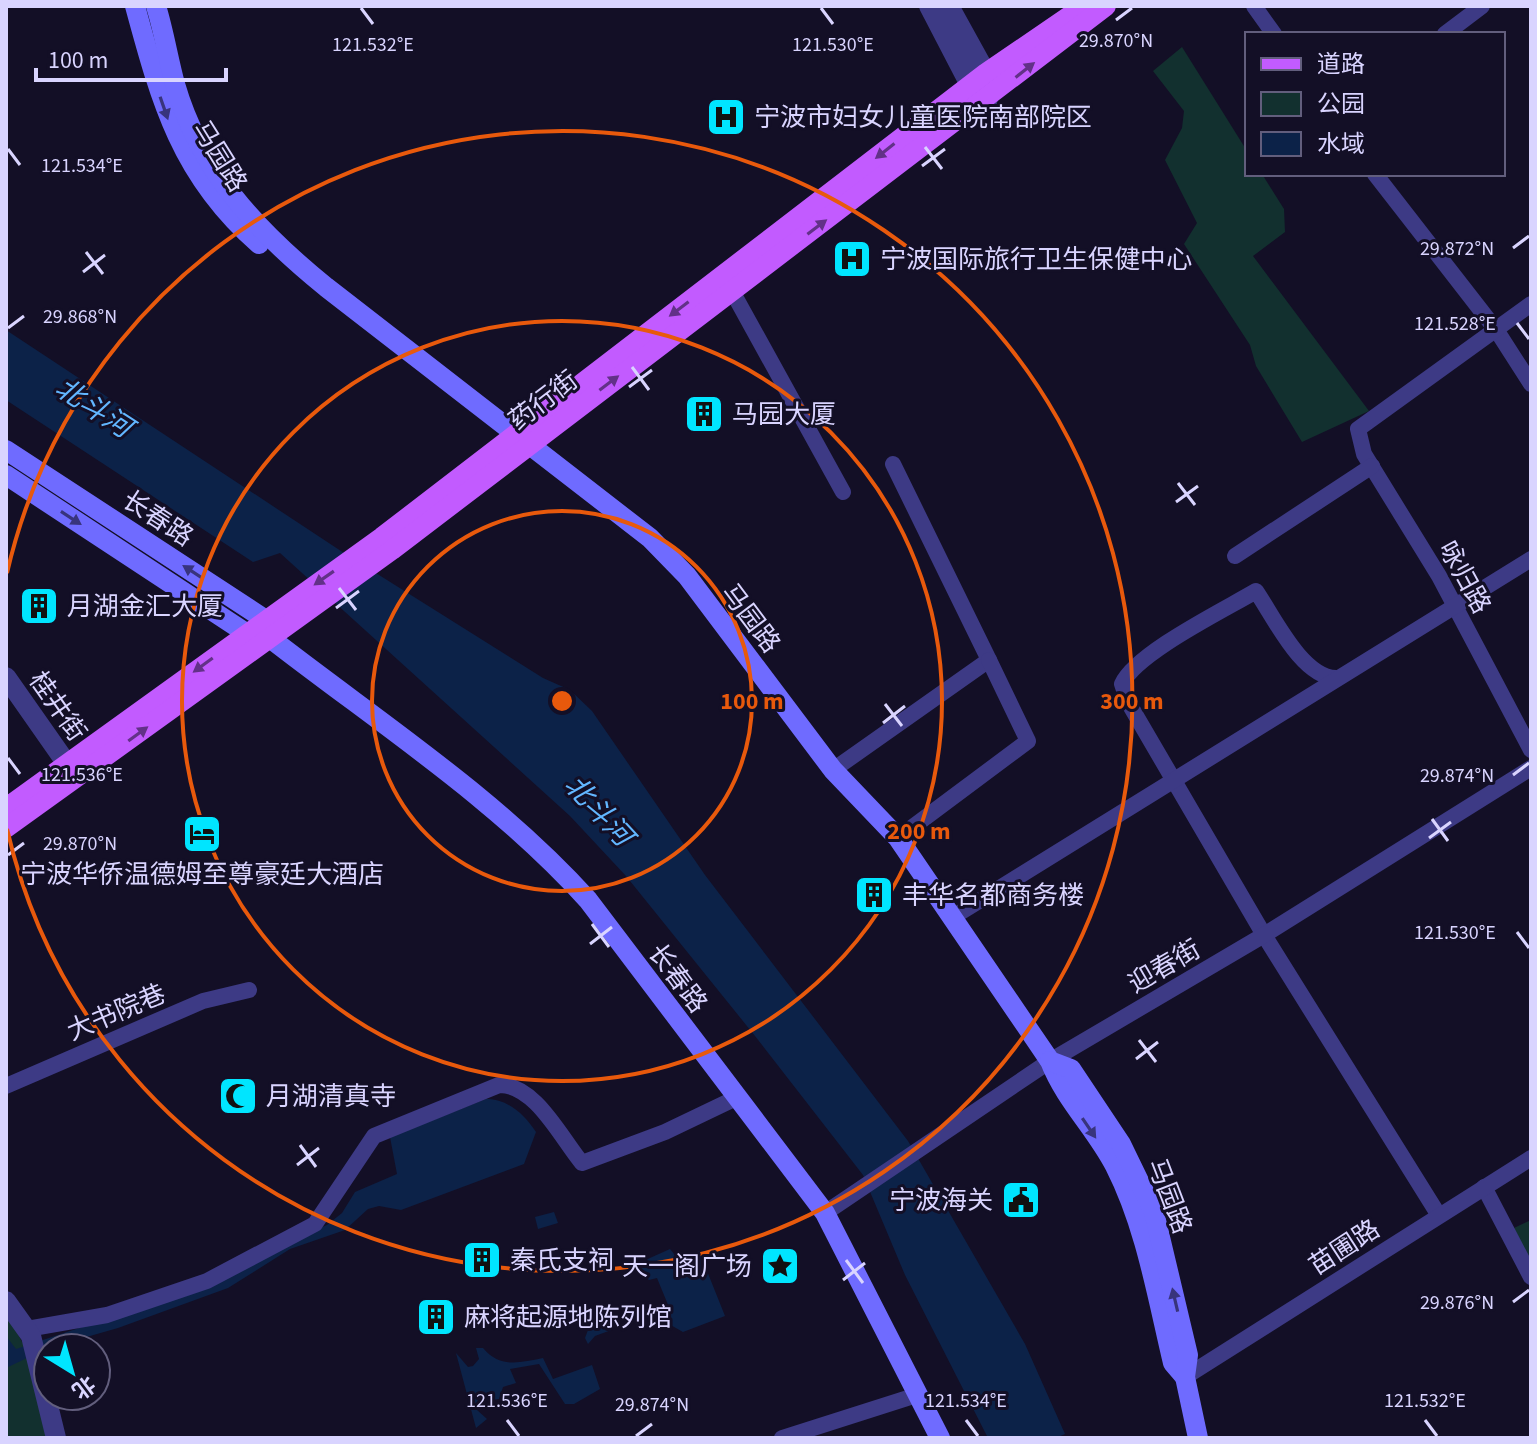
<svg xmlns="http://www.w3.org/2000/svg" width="1537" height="1444" viewBox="0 0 1537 1444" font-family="'Source Sans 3','Noto Sans SC',sans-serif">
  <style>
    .green { fill: #12302f }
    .water { fill: #0c2248 }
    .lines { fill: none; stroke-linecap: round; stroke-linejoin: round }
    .minor { stroke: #3d3a85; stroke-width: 16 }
    .tertiary { stroke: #3d3a85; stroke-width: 20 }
    .secondary { stroke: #6f6bff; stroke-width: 20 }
    .primary { stroke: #c25bff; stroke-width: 20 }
    .oneway { fill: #623188 }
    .oneway2 { fill: #38347d }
    .ticks { fill: none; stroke: #d9d4ff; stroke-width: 3 }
    .ring { fill: none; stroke: #e8590c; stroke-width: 4 }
    .labels { text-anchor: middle; stroke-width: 6; stroke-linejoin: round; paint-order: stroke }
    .poi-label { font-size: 26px; fill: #d9d4ff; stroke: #130f26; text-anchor: start }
    .street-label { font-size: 26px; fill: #d9d4ff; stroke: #130f26 }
    .water-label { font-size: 28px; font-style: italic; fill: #62b6ff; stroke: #130f26 }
    .ticks-label { font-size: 20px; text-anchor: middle; fill: #d9d4ff; stroke: #130f26; stroke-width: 6; stroke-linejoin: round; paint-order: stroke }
    .centre { fill: #e8590c; stroke: #130f26; stroke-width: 4 }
    .ring-label { font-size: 24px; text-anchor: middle; font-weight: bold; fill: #e8590c; stroke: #130f26; stroke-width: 6; stroke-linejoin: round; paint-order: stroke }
  </style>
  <rect width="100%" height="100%" fill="#130f26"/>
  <g class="green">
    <polygon points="1182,47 1247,151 1247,174 1262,174 1284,209 1285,232 1253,256 1369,411 1302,442 1256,366 1250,345 1184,244 1197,223 1165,160 1182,128 1184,111 1153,71"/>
    <polygon points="1531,1220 1531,1262 1514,1228"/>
    <polygon points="6,1311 33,1363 49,1438 6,1438"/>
  </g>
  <g class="water">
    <polygon points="6,330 344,553 543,678 570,690 592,711 705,875 908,1141 1025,1344 1065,1434 1056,1438 988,1438 905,1275 863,1175 755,1036 626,876 570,816 280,553 253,562 6,400"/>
    <path d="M486 1099C508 1099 524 1114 536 1132L524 1164 401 1210 379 1206 368 1209 345 1230 290 1249 228 1288 118 1328 48 1348 6 1368V1336L16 1349 112 1317 327 1225 342 1213 355 1192 397 1174 390 1137Z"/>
    <polygon points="554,1212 558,1223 538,1229 535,1217"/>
    <polygon points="670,1249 679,1260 699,1251 725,1316 683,1332 660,1319 671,1312 657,1278 649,1280 641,1274 641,1262"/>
    <polygon points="607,1310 614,1329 595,1336 588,1344 585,1338 594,1314"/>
    <path d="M476 1348H483C500 1368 518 1363 543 1358L553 1379 592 1365 600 1389 574 1404H565L539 1364 510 1369 516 1383 503 1387 499 1399 492 1400 487 1394 478 1398 477 1410 487 1419 476 1428 456 1353 468 1367 473 1366 479 1359Z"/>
  </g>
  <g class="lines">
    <g class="minor">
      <polyline points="1254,6 1274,34"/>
      <polyline points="1445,34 1482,6"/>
      <polyline points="1375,174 1497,331 1531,384"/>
      <polyline points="732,291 843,492"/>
      <polyline points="1531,304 1358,429 1364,454 1439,576 1531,750"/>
      <polyline points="1235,556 1372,466"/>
      <path d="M1336 678C1302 677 1275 619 1256 591 1224 610 1136 653 1122 684L1128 702 1264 935 1438 1214"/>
      <polyline points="833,770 989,660 893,464"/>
      <polyline points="898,838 1028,741 989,660"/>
      <polyline points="953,917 1531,559"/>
      <polyline points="6,1086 203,1001 249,990"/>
      <polyline points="1484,1187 1531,1277"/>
      <polyline points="825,1213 1050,1061 1264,935 1531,768"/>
      <path d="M27 1329 107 1315 207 1281 315 1224 374 1136 499 1085C535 1084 561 1138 582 1163L665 1132 736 1098"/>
      <polyline points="1185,1377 1531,1158"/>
      <polyline points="782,1438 917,1395"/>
    </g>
    <g class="tertiary">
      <polyline points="929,6 970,85 988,99 986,73 949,6"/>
      <polyline points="6,677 67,764"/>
      <polyline points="6,1301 31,1336 56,1438"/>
    </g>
    <g class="secondary">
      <path d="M135 6C161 102 181 176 259 244"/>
      <path d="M156 6C164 32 168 58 175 84 200 171 257 231 326 287L650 538 687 576 833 770 898 838 1050 1061C1065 1100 1096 1129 1115 1166 1146 1227 1157 1296 1173 1363L1185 1377"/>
      <polyline points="6,450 266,620 269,634"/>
      <path d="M6 475 246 633 270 638C378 722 496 798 588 900L825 1213 940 1438"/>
      <polyline points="1050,1061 1071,1069 1121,1144 1154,1212 1188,1355 1185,1377 1198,1438"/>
    </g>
    <g class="primary">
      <polyline points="6,808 382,537 986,73 1084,6"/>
      <polyline points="6,828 392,550 1106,6"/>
    </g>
  </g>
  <defs><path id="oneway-solid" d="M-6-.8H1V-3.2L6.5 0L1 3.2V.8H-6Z" transform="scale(2)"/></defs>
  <g class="oneway">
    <use href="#oneway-solid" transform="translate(1025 70) rotate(-38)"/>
    <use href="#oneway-solid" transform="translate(885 151) rotate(142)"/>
    <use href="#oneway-solid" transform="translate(817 227) rotate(-37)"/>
    <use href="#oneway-solid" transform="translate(679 309) rotate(143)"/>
    <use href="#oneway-solid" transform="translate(609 383) rotate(-37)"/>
    <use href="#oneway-solid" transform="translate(324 578) rotate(145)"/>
    <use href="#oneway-solid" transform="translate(203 665) rotate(144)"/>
    <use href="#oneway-solid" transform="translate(138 734) rotate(-36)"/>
  </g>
  <g class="oneway2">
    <use href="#oneway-solid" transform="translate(164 108) rotate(71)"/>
    <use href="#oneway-solid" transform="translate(71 518) rotate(33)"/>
    <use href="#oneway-solid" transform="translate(193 572) rotate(-147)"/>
    <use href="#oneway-solid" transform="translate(1089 1128) rotate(56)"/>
    <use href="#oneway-solid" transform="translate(1175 1300) rotate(-103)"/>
  </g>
  <path class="ticks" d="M361 8 373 24M821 8 833 24M1116 20 1132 8M925 147 942 169M8 149 20 165M922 166 945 149M1513 248 1529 236M86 252 103 274M83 272 105 255M1517 323 1529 339M8 328 24 316M632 367 649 390M629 387 652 370M1178 483 1195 505M1176 502 1198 486M339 588 356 610M336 608 359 591M885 704 902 726M883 723 905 706M8 758 20 774M1513 775 1529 763M1432 819 1448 841M1429 838 1451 822M8 855 24 843M592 924 609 947M1517 932 1529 948M590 944 612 927M1139 1040 1156 1062M1136 1059 1158 1042M300 1145 316 1167M297 1165 319 1148M846 1260 863 1283M843 1280 865 1263M1513 1302 1529 1290M507 1420 519 1436M966 1420 978 1436M1425 1420 1437 1436M636 1436 652 1424"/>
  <g class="ring">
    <circle cx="562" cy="701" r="190"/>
    <circle cx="562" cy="701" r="380"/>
    <path d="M7 573A570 570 0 1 1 7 829"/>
  </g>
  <defs>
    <symbol id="hospital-square" viewBox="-11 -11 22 22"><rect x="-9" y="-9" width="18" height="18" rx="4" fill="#00e5ff" stroke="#130f26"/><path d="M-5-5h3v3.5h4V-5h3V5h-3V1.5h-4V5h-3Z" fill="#111"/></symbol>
    <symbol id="building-square" viewBox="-11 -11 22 22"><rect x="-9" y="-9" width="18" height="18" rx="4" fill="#00e5ff" stroke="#130f26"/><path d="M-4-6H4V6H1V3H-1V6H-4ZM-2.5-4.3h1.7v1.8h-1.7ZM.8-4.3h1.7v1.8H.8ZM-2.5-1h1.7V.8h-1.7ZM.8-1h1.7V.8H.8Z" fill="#111"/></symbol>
    <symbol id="hotel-square" viewBox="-11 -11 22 22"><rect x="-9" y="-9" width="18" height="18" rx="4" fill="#00e5ff" stroke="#130f26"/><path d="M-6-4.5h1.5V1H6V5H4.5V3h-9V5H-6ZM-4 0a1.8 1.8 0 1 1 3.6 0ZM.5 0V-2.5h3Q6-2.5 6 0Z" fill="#111"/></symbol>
    <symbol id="mosque-square" viewBox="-11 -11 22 22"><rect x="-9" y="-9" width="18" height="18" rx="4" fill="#00e5ff" stroke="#130f26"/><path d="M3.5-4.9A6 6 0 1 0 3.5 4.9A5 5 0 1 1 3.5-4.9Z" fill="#111"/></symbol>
    <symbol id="civic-square" viewBox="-11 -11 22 22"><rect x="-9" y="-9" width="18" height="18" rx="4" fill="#00e5ff" stroke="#130f26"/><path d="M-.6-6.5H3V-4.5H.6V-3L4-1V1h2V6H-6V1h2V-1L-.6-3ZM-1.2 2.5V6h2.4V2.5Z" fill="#111"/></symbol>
    <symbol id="sight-square" viewBox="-11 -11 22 22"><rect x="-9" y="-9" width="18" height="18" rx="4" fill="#00e5ff" stroke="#130f26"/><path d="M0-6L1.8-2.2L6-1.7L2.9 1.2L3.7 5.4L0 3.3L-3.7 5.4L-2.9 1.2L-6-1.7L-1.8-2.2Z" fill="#111"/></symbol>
  </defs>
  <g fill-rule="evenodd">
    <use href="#hospital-square" x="704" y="95" width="44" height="44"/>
    <use href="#hospital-square" x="830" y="237" width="44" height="44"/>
    <use href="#building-square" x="682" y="392" width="44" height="44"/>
    <use href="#building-square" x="17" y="584" width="44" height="44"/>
    <use href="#hotel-square" x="180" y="812" width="44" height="44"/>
    <use href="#building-square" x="852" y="873" width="44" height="44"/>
    <use href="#mosque-square" x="216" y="1074" width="44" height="44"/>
    <use href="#civic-square" x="999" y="1178" width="44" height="44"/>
    <use href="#building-square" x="460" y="1238" width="44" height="44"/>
    <use href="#sight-square" x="758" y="1244" width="44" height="44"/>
    <use href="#building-square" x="414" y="1295" width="44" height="44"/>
  </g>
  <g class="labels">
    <g class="poi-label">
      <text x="754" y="126">宁波市妇女儿童医院南部院区</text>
      <text x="880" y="268">宁波国际旅行卫生保健中心</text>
      <text x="732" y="423">马园大厦</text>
      <text x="67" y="615">月湖金汇大厦</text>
      <text x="202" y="883" text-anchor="middle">宁波华侨温德姆至尊豪廷大酒店</text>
      <text x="902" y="904">丰华名都商务楼</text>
      <text x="266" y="1105">月湖清真寺</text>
      <text x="993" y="1209" text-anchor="end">宁波海关</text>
      <text x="510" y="1269">秦氏支祠</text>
      <text x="752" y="1275" text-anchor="end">天一阁广场</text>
      <text x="464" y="1326">麻将起源地陈列馆</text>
    </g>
    <g class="street-label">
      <text transform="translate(220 156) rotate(58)" y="9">马园路</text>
      <text transform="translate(543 400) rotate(-37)" y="9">药行街</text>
      <text transform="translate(158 518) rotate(33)" y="9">长春路</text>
      <text transform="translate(1465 577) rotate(61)" y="9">咏归路</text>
      <text transform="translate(751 618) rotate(53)" y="9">马园路</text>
      <text transform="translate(58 706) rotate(55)" y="9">桂井街</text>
      <text transform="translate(1164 966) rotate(-30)" y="9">迎春街</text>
      <text transform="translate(678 978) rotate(53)" y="9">长春路</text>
      <text transform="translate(116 1012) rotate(-23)" y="9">大书院巷</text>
      <text transform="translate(1170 1196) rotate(69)" y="9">马园路</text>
      <text transform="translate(1344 1247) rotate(-33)" y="9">苗圃路</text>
    </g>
    <g class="water-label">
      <text transform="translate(94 407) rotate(33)" y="10">北斗河</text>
      <text transform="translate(599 810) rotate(47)" y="10">北斗河</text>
    </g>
  </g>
  <g class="ticks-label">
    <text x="1116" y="47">29.870°N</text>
    <text x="373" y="51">121.532°E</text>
    <text x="833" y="51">121.530°E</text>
    <text x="82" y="172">121.534°E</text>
    <text x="1457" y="255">29.872°N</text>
    <text x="80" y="323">29.868°N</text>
    <text x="1455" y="330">121.528°E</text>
    <text x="82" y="781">121.536°E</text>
    <text x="1457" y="782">29.874°N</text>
    <text x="80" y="850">29.870°N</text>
    <text x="1455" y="939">121.530°E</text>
    <text x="1457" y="1309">29.876°N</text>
    <text x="507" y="1407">121.536°E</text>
    <text x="966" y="1407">121.534°E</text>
    <text x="1425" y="1407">121.532°E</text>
    <text x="652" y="1411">29.874°N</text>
  </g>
  <circle cx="562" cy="701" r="12" class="centre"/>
  <g class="ring-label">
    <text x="752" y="709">100 m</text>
    <text x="1132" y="709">300 m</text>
    <text x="919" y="839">200 m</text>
  </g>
  <rect width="1537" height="1444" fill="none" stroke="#d9d4ff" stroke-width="16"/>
  <rect x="1245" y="32" width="260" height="144" fill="#130f26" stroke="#625e7d" stroke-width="2"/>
  <rect x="1261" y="58" width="40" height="12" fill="#c25bff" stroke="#625e7d" stroke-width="2"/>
  <text x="1317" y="72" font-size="24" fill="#d9d4ff">道路</text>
  <rect x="1261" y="92" width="40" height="24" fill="#12302f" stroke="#625e7d" stroke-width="2"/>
  <text x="1317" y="112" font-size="24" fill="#d9d4ff">公园</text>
  <rect x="1261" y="132" width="40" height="24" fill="#0c2248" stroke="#625e7d" stroke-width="2"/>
  <text x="1317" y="152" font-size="24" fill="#d9d4ff">水域</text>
  <g transform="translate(72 1372) rotate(143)"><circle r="38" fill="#130f26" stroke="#625e7d" stroke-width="2"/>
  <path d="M0-6L14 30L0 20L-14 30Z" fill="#00e5ff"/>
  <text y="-12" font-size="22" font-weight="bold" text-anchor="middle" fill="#d9d4ff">北</text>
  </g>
  <path d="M36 68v12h190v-12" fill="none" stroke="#d9d4ff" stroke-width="4"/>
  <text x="48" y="68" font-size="24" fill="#d9d4ff" stroke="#130f26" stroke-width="6" paint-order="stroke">100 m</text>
</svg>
